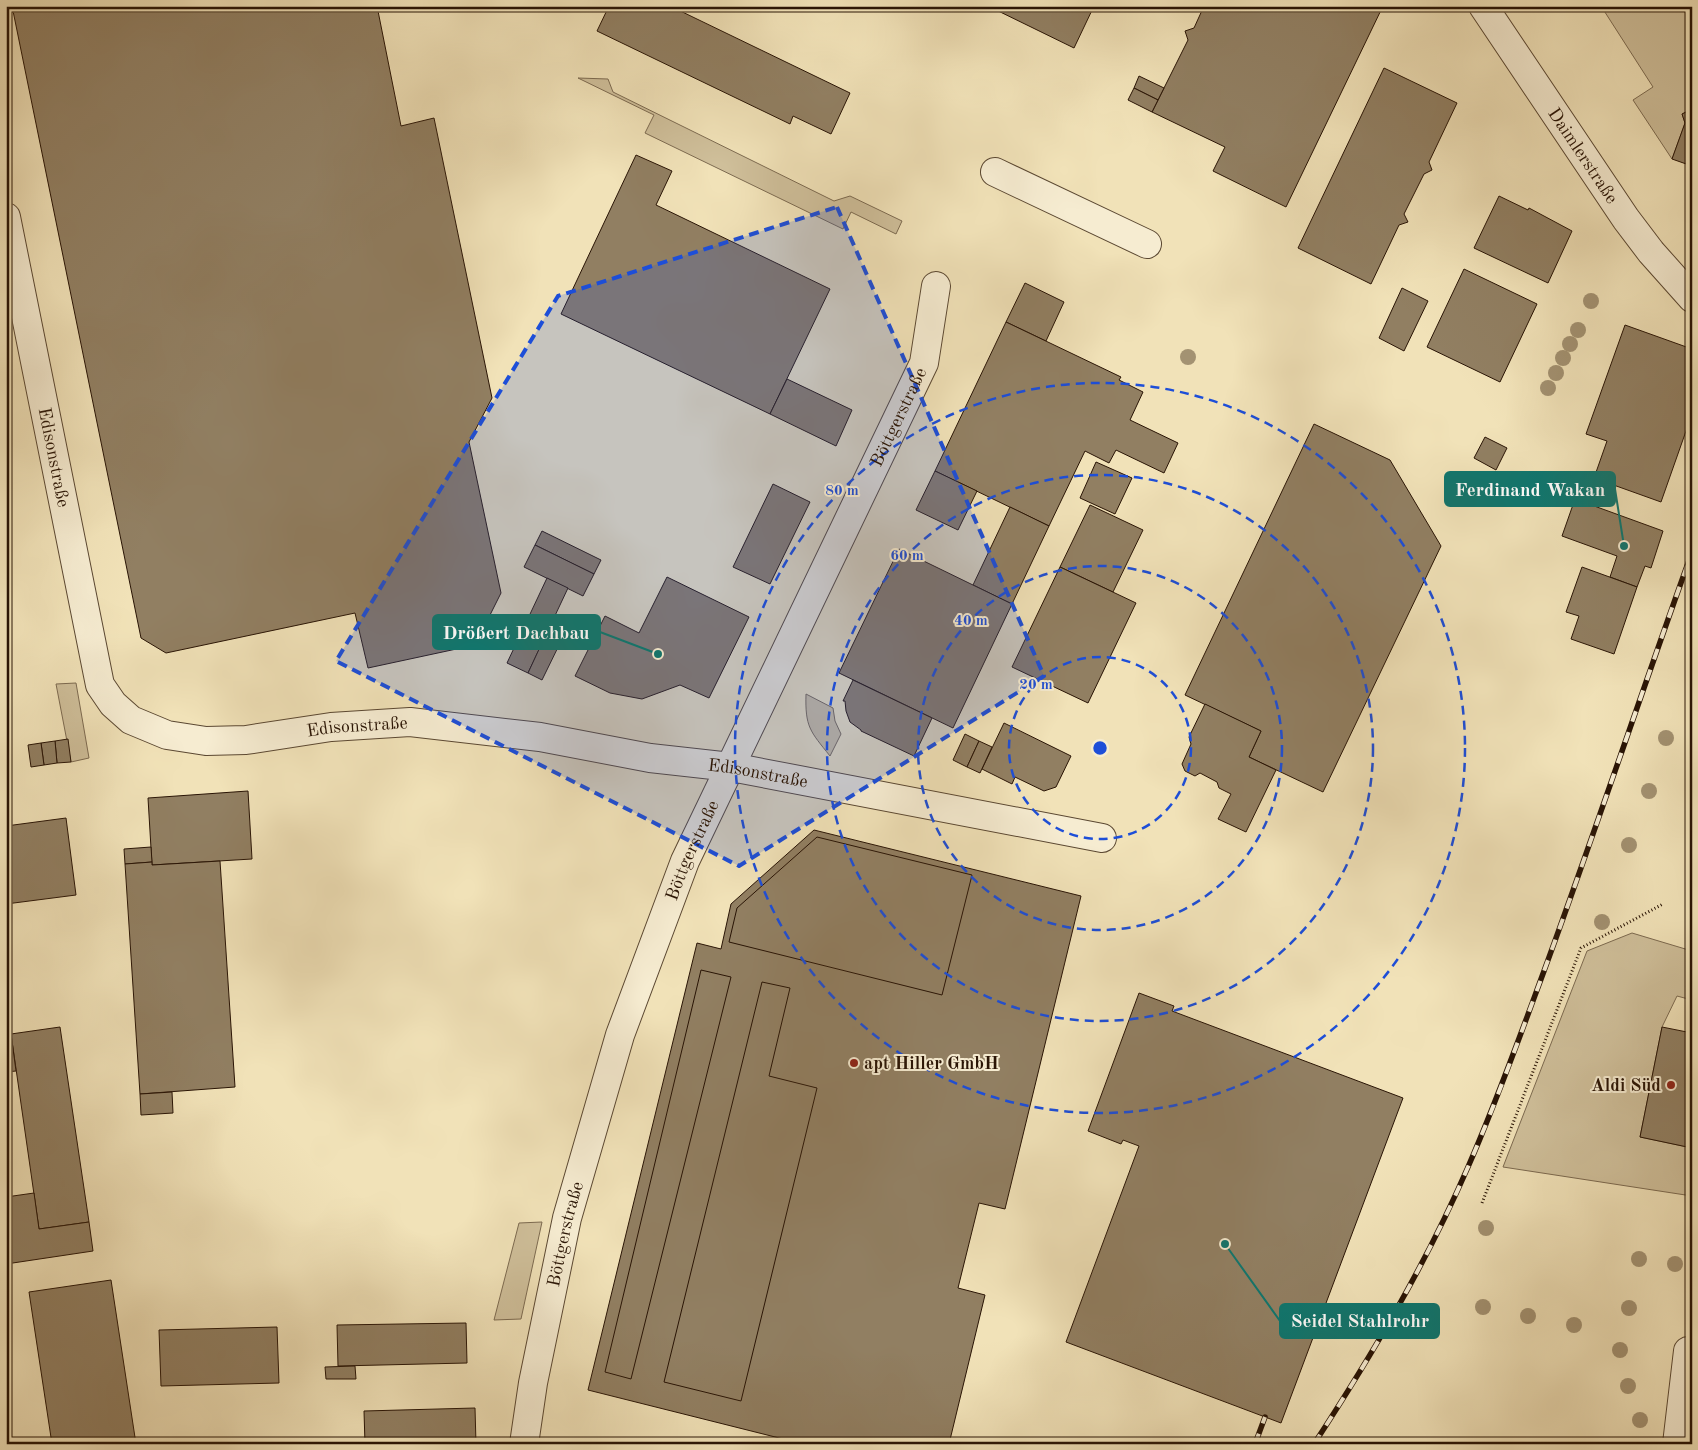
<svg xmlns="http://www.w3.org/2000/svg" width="1698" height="1450" viewBox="0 0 1698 1450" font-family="'Old Standard TT',serif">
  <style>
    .green { fill: #cfbf9a; stroke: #7c6a50 }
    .building { fill: #917f62; stroke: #291405 }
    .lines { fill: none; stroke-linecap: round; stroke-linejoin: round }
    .minor-casing { stroke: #5b4832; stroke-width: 30 }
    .path { stroke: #291405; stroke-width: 3; stroke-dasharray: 1 2.5; stroke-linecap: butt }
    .minor { stroke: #f6ecd1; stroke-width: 28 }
    .rail-casing { stroke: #291405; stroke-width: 5.5 }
    .rail { stroke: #f6ecd1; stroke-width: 4; stroke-dasharray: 11; stroke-linecap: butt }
    .tree { fill: #a39272 }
    .marked { fill: #1d4ed8; fill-opacity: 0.2; stroke: #1d4ed8; stroke-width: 4; stroke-dasharray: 10 6; stroke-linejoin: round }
    .ring { fill: none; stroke: #1d4ed8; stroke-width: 2.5; stroke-dasharray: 9 6 }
    .poi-dot { fill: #8f2418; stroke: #f6ecd1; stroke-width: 2 }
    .labels { text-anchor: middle; stroke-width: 4; stroke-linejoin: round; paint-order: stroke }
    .street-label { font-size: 18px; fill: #291405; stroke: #f6ecd1 }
    .poi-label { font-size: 18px; font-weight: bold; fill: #291405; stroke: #f6ecd1; text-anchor: start }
    .centre { fill: #1d4ed8; stroke: #f6ecd1; stroke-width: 2.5 }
    .ring-label { font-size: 15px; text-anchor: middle; font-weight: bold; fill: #1d4ed8; stroke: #f6ecd1; stroke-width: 4; stroke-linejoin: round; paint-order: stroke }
    .leader { fill: none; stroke: #0f766e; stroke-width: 2 }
    .callout-dot { fill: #0f766e; stroke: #f6ecd1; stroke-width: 2 }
    .callout { fill: #0f766e; stroke: #0f766e; stroke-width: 2 }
    .callout-label { font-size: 19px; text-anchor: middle; font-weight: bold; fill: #fff }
  </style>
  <rect width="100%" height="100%" fill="#f1e2b8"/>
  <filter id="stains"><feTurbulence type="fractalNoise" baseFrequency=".004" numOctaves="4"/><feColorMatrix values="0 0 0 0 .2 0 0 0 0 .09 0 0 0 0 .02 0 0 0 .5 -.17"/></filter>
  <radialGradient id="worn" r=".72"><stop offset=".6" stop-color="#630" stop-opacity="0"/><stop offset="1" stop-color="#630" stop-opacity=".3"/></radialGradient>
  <g class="green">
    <polygon points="1601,6 1688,6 1692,8 1692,105 1690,110 1682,114 1685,123 1672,159 1633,100 1653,87"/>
    <polygon points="578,78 608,79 613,92 834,201 850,196 902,221 896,234 851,212 843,229 645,133 654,115"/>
    <polygon points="76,683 89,758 71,762 56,684"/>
    <path d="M806 694 833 708 835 721 841 734 830 756C810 731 805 727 806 694Z"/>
    <polygon points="1632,933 1692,951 1692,1000 1677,996 1662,1027 1640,1137 1692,1148 1692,1196 1503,1167 1587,951"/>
    <polygon points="542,1222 521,1319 494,1320 519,1223"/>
  </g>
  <g class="building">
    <polygon points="12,6 377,6 401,126 434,118 492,398 469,442 501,593 475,645 368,668 355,613 166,653 141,638"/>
    <polygon points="609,6 670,6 850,93 831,134 793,116 790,124 597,31"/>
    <polygon points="988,6 1094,6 1074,48"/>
    <polygon points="1204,6 1383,6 1286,207 1213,171 1225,147 1152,112 1188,40 1185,31 1194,28"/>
    <polygon points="1384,68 1457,103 1429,162 1432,170 1424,174 1404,214 1408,222 1399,225 1371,284 1298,248"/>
    <polygon points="1139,76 1164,88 1158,100 1134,88"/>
    <polygon points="1134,88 1158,100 1152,112 1128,100"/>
    <polygon points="1692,105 1692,166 1672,159 1685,123 1682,114 1690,110"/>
    <polygon points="636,155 672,171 656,205 830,289 770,414 561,314"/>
    <polygon points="1499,196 1528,210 1529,208 1572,231 1548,283 1474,248"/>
    <polygon points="1464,269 1537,304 1500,382 1427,347"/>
    <polygon points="1025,283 1064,302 1046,341 1006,322"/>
    <polygon points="1402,288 1428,301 1404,351 1379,338"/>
    <polygon points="1006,322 1121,377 1119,380 1143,392 1130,420 1178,443 1164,473 1116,450 1109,463 1085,451 1049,526 935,471"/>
    <polygon points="1625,325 1692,349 1692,414 1661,502 1594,478 1607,441 1586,434"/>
    <polygon points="787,379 852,410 836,446 770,414"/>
    <polygon points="1314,424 1390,460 1441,546 1323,792 1249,757 1261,731 1185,695"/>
    <polygon points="1485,437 1507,448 1496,470 1474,458"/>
    <polygon points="1096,462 1132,478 1115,514 1080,498"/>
    <polygon points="935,471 977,491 958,530 916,510"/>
    <polygon points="773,484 810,502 770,584 733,567"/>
    <polygon points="1575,499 1663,531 1651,568 1645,566 1637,587 1610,577 1617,556 1562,536"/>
    <polygon points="1090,505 1143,530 1113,592 1060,567"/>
    <polygon points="1010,507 1049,526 1012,604 973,585"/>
    <polygon points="542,531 601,560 594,574 535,545"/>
    <polygon points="535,545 594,574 583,596 524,567"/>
    <polygon points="899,549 1012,604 953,728 839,673"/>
    <polygon points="1060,567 1136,603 1088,703 1012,667"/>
    <polygon points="1582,567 1637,587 1614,654 1571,639 1579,616 1566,612"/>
    <polygon points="667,577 749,617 709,698 680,685 642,699 610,693 575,676 605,616 639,633"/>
    <polygon points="547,578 568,588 528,673 507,663"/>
    <polygon points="548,630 563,637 542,680 528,673"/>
    <polygon points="853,680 932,718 914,756 861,731 861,730 850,722 846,711 845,701 843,701"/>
    <polygon points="1205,704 1261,731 1249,757 1276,770 1246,832 1218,819 1231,794 1219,788 1217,782 1200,773 1195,776 1185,771 1182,764 1191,744 1189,737"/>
    <polygon points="1004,723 1071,756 1056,787 1044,791 1015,777 1012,784 982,769"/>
    <polygon points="965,734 979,741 967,767 953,760"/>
    <polygon points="68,739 71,762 57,763 55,741"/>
    <polygon points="55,741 57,763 44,765 41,743"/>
    <polygon points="979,741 992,747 980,773 967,767"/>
    <polygon points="41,743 44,765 31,767 28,745"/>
    <polygon points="248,791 252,859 152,865 148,798"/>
    <polygon points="66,818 76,895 6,904 6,826"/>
    <polygon points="814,830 1081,896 1005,1209 979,1203 958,1288 985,1295 949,1444 803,1444 588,1390 697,943 721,949 731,904"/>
    <polygon points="817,837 972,875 942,995 729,942 737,908"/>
    <polygon points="151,847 152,862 125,864 124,849"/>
    <polygon points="220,861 235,1087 140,1094 125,864 152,862 152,865"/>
    <polygon points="701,970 731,977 631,1379 605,1372"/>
    <polygon points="762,982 790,988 769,1076 817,1088 741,1401 664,1382"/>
    <polygon points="1139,993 1174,1006 1172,1011 1403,1098 1281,1423 1066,1342 1139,1146 1123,1140 1121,1144 1088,1131"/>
    <polygon points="60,1027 89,1222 39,1229 11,1034"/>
    <polygon points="1662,1027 1692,1033 1692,1148 1640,1137"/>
    <polygon points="11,1034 16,1071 6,1072 6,1035"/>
    <polygon points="172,1092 173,1113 141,1115 140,1094"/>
    <polygon points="34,1193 39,1229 89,1222 93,1251 6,1264 6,1197"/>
    <polygon points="111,1280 136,1444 52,1444 29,1292"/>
    <polygon points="466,1323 467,1363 338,1366 337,1325"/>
    <polygon points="277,1327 279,1383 161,1386 159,1330"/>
    <polygon points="355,1366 356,1379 326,1379 325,1367"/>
    <polygon points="475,1408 476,1444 365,1444 364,1411"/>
    <polygon points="978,1439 999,1444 977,1444"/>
  </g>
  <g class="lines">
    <defs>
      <g id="minor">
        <path id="s1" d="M1483 6 1626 219 1651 252 1692 298"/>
        <polyline points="995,172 1147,244"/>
        <path id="s2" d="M6 217 100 685 113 704 131 720 167 735 206 741 246 740 331 727 410 722 540 737 650 758 731 767 1102 838"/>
        <path id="s3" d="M524 1444 533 1383 567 1218 620 1035 685 861 924 363 936 286"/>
        <polyline points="1677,1444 1688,1351"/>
      </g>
    </defs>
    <use href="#minor" class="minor-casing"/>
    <polyline class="path" points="1482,1203 1581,948 1663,904"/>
    <use href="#minor" class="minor"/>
    <defs>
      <g id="rail">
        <polyline points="1255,1444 1265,1417"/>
        <path d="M1314 1444C1372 1355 1426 1264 1468 1167 1496 1103 1520 1036 1544 971 1595 832 1642 691 1692 552"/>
      </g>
    </defs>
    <use href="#rail" class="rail-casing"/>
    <use href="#rail" class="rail"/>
  </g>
  <g class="tree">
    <circle cx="1591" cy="301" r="8"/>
    <circle cx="1578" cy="330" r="8"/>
    <circle cx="1570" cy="344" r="8"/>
    <circle cx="1188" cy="357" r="8"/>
    <circle cx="1563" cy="358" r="8"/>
    <circle cx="1556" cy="373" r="8"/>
    <circle cx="1548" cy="388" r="8"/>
    <circle cx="1666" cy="738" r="8"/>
    <circle cx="1649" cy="791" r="8"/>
    <circle cx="1629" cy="845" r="8"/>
    <circle cx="1602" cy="922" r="8"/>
    <circle cx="1486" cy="1228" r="8"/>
    <circle cx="1639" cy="1259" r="8"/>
    <circle cx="1675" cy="1264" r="8"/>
    <circle cx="1483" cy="1307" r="8"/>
    <circle cx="1629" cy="1308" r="8"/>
    <circle cx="1528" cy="1316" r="8"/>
    <circle cx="1574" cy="1325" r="8"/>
    <circle cx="1620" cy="1350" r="8"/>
    <circle cx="1628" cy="1386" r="8"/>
    <circle cx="1640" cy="1420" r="8"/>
  </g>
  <path class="marked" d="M837 207 1044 676 739 866 336 661 558 296Z"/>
  <g class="ring">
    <circle cx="1100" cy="748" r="91"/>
    <circle cx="1100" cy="748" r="182"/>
    <circle cx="1100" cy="748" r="273"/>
    <circle cx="1100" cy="748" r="365"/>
  </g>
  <g class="poi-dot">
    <circle cx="854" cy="1063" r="5"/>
    <circle cx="1671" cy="1085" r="5"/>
  </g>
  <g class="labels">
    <g class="street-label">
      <text dy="6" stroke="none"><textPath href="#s1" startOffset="180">Daimlerstraße</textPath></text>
      <text dy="6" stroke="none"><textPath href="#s3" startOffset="1099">Böttgerstraße</textPath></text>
      <text dy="6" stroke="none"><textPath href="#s2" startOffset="245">Edisonstraße</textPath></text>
      <text dy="6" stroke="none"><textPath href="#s2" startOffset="755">Edisonstraße</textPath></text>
      <text dy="6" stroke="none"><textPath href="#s2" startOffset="1160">Edisonstraße</textPath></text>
      <text dy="6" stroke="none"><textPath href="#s3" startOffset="619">Böttgerstraße</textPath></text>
      <text dy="6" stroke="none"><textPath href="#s3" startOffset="214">Böttgerstraße</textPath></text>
    </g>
    <g class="poi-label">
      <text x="864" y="1069">apt Hiller GmbH</text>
      <text x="1661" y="1091" text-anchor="end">Aldi Süd</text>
    </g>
  </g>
  <circle cx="1100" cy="748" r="8" class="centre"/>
  <g class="ring-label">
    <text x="842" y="495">80 m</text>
    <text x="907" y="560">60 m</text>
    <text x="971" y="625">40 m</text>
    <text x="1036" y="689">20 m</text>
  </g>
  <path class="leader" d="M1624 546L1615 489M658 654L600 632M1225 1244L1280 1321"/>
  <g class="callout-dot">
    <circle cx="1624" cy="546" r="5"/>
    <circle cx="658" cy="654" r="5"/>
    <circle cx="1225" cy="1244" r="5"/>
  </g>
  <g class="callout">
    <rect x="1445" y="472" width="170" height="34" rx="5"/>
    <rect x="433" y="615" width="167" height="34" rx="5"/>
    <rect x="1280" y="1304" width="159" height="34" rx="5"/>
  </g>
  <g class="callout-label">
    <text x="1530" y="496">Ferdinand Wakan</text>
    <text x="516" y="639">Drößert Dachbau</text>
    <text x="1360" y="1327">Seidel Stahlrohr</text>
  </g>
  <rect width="1698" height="1450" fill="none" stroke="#f1e2b8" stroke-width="25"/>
  <rect x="8" y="8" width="1683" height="1435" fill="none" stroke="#291405" stroke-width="2.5"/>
  <rect x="12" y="12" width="1673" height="1425" fill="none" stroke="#291405"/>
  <rect width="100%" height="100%" filter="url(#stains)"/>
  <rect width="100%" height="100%" fill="url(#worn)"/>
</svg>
